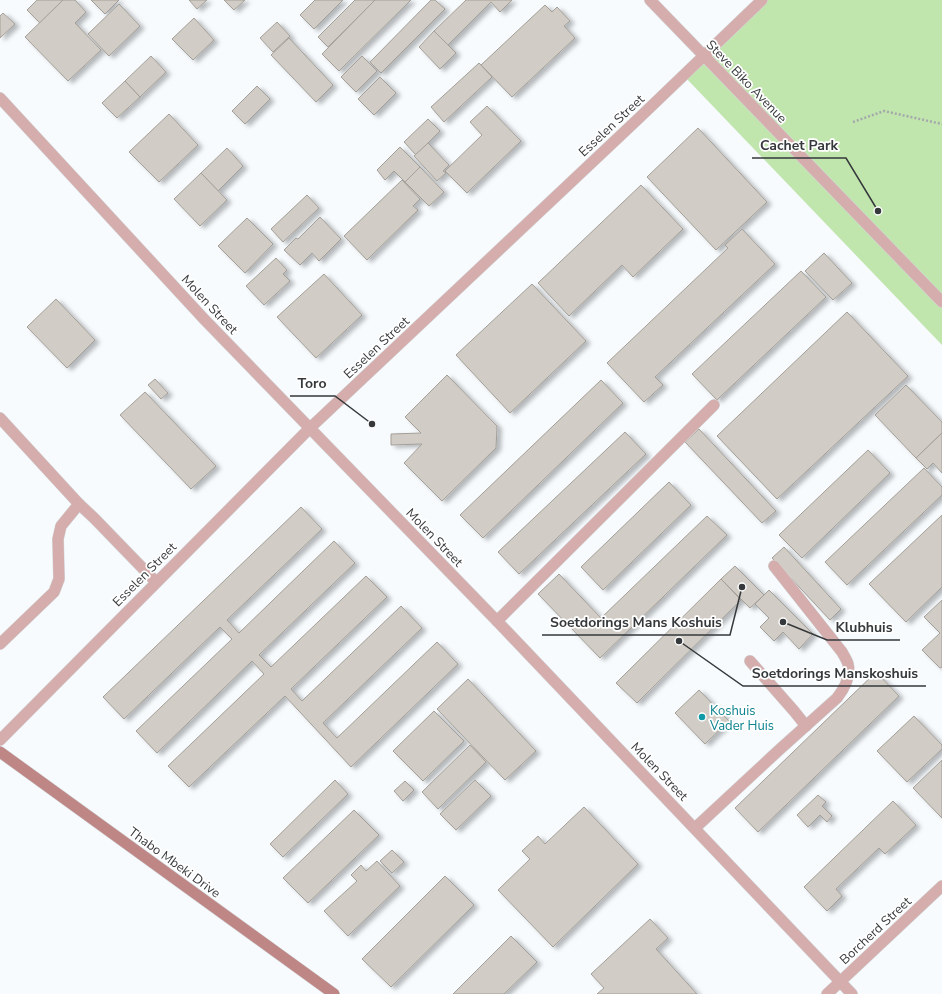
<svg xmlns="http://www.w3.org/2000/svg" width="942" height="994" viewBox="0 0 942 994" font-family="'Nunito Sans',sans-serif">
  <style>
    .green { fill: #c0e5ad }
    .building { fill: #d1ccc5; stroke: #a49f98; filter: url(#shadow) }
    .lines { fill: none; stroke-linecap: round; stroke-linejoin: round }
    .service-casing { stroke: #d4d8db; stroke-width: 12 }
    .minor-casing { stroke: #d4d8db; stroke-width: 12 }
    .secondary-casing { stroke: #d4d8db; stroke-width: 12 }
    .path { stroke: #a4a8aa; stroke-width: 2.5; stroke-dasharray: 2 2; stroke-linecap: butt }
    .service { stroke: #d4adac; stroke-width: 11 }
    .minor { stroke: #d4adac; stroke-width: 11 }
    .secondary { stroke: #be8786; stroke-width: 11 }
    .culture-dot { fill: #0f9aa8; stroke: #fff; stroke-width: 1.5 }
    .labels { text-anchor: middle; stroke-width: 3.5; stroke-linejoin: round; paint-order: stroke }
    .street-label { font-size: 13px; fill: #36393b; stroke: #fff }
    .culture-label { font-size: 13px; fill: #0d838f; stroke: #fff; text-anchor: start }
    .leader { fill: none; stroke: #36393b; stroke-width: 1.5 }
    .callout-dot { fill: #36393b; stroke: #fff; stroke-width: 1.5 }
    .callout-label { font-size: 14px; text-anchor: middle; font-weight: bold; fill: #36393b; stroke: #fff; stroke-width: 3.5; stroke-linejoin: round; paint-order: stroke }
  </style>
  <defs>
    <filter id="shadow"><feDropShadow dx="4.5" dy="2.5" stdDeviation="2" flood-color="#0004"/></filter>
  </defs>
  <rect width="100%" height="100%" fill="#f7fbfe"/>
  <polygon class="green" points="765,0 942,0 942,345 685,77"/>
  <g class="building">
    <polygon points="37,0 63,0 40,23 27,10"/>
    <polygon points="63,0 75,0 86,12 75,23 101,50 68,81 25,37"/>
    <polygon points="91,0 119,0 105,14"/>
    <polygon points="189,0 207,0 197,9"/>
    <polygon points="224,0 245,0 234,10"/>
    <polygon points="315,0 343,0 314,29 300,15"/>
    <polygon points="355,0 375,0 328,47 318,37"/>
    <polygon points="375,0 411,0 339,71 322,54"/>
    <polygon points="431,0 435,0 445,9 381,73 370,62"/>
    <polygon points="466,0 512,0 500,12 491,2 448,45 434,31"/>
    <polygon points="119,4 140,26 109,56 88,34"/>
    <polygon points="545,5 552,12 557,7 570,21 564,26 575,38 512,97 481,65"/>
    <polygon points="3,13 15,24 0,38 0,16"/>
    <polygon points="194,18 214,40 193,60 172,39"/>
    <polygon points="277,22 290,36 273,52 260,38"/>
    <polygon points="434,31 456,53 440,69 419,47"/>
    <polygon points="289,38 333,85 316,102 271,55"/>
    <polygon points="151,56 166,72 140,97 125,81"/>
    <polygon points="362,56 377,71 356,92 341,77"/>
    <polygon points="479,63 492,77 444,122 431,107"/>
    <polygon points="380,77 396,93 374,115 358,99"/>
    <polygon points="125,81 140,97 117,118 102,103"/>
    <polygon points="257,86 270,99 245,124 232,111"/>
    <polygon points="487,106 521,141 467,193 445,171 482,135 470,122"/>
    <polygon points="169,114 198,145 159,182 129,152"/>
    <polygon points="428,119 440,131 416,155 404,142"/>
    <polygon points="698,128 767,202 716,250 647,177"/>
    <polygon points="428,143 449,165 443,171 446,173 437,181 414,156"/>
    <polygon points="400,147 420,167 405,182 394,171 385,180 377,170"/>
    <polygon points="227,148 243,166 218,191 201,173"/>
    <polygon points="420,167 444,192 429,206 405,182"/>
    <polygon points="201,173 227,200 200,226 174,199"/>
    <polygon points="402,180 420,199 413,206 418,210 367,260 344,236"/>
    <polygon points="641,185 683,229 633,277 622,265 569,316 538,283"/>
    <polygon points="307,195 319,208 283,242 271,229"/>
    <polygon points="320,217 341,239 319,261 312,253 300,265 284,250 296,238 298,239"/>
    <polygon points="247,218 273,244 245,273 218,246"/>
    <polygon points="742,229 775,264 655,377 663,385 644,402 607,363 728,248 725,245"/>
    <polygon points="824,253 852,283 833,300 805,271"/>
    <polygon points="276,258 287,270 283,274 290,281 264,305 246,286"/>
    <polygon points="801,271 826,297 717,400 692,374"/>
    <polygon points="324,274 362,315 316,358 277,317"/>
    <polygon points="532,284 586,341 510,413 456,355"/>
    <polygon points="56,299 95,340 67,368 27,327"/>
    <polygon points="847,312 908,376 777,499 717,436"/>
    <polygon points="447,375 497,426 496,448 442,501 404,463 422,444 391,445 391,434 421,433 405,417"/>
    <polygon points="155,379 168,393 161,399 148,385"/>
    <polygon points="601,380 623,403 483,538 460,515"/>
    <polygon points="906,385 942,422 942,433 916,458 875,415"/>
    <polygon points="145,392 216,466 191,489 120,415"/>
    <polygon points="699,429 776,511 762,523 685,442"/>
    <polygon points="625,432 646,454 519,574 498,552"/>
    <polygon points="942,433 942,473 933,463 927,469 916,458"/>
    <polygon points="868,450 890,473 802,558 779,535"/>
    <polygon points="924,468 942,487 942,495 847,585 825,562"/>
    <polygon points="669,482 691,505 603,590 581,567"/>
    <polygon points="301,507 322,529 227,620 239,633 334,541 355,563 259,655 271,667 366,576 387,597 291,689 302,701 401,606 422,628 323,723 337,738 437,642 458,664 351,767 285,696 189,787 168,766 264,674 252,661 157,753 136,731 232,639 220,627 124,719 103,697"/>
    <polygon points="942,515 942,587 906,622 869,584"/>
    <polygon points="707,516 727,535 600,658 538,594 559,574 601,618"/>
    <polygon points="784,547 841,609 830,620 772,558"/>
    <polygon points="735,566 764,595 750,608 721,579"/>
    <polygon points="721,579 741,600 637,703 616,683"/>
    <polygon points="769,590 813,634 799,649 783,632 774,641 760,627 769,618 755,604"/>
    <polygon points="942,600 942,667 940,668 922,650 940,633 924,617"/>
    <polygon points="876,672 899,696 758,832 735,808"/>
    <polygon points="468,679 536,751 505,780 437,709"/>
    <polygon points="699,690 729,721 705,744 675,713"/>
    <polygon points="434,711 464,741 423,781 393,751"/>
    <polygon points="914,716 942,745 942,749 907,782 877,751"/>
    <polygon points="470,745 486,762 438,809 422,792"/>
    <polygon points="942,760 942,818 913,788"/>
    <polygon points="335,780 348,794 283,857 270,844"/>
    <polygon points="475,780 491,796 456,830 440,814"/>
    <polygon points="405,781 414,790 403,801 394,791"/>
    <polygon points="818,795 826,802 822,806 832,816 827,822 820,815 808,827 797,815"/>
    <polygon points="893,801 916,825 885,854 879,848 836,889 842,896 827,911 804,887"/>
    <polygon points="584,807 638,864 553,947 498,890 530,859 522,851 538,836 545,844"/>
    <polygon points="354,810 379,835 308,903 283,878"/>
    <polygon points="392,850 404,862 392,873 380,861"/>
    <polygon points="377,861 400,886 348,936 324,911 357,881 351,875 361,865 366,871"/>
    <polygon points="445,876 474,905 391,987 362,959"/>
    <polygon points="650,919 668,938 656,949 697,994 597,994 604,988 591,974"/>
    <polygon points="511,936 537,962 504,994 453,994"/>
  </g>
  <g class="lines">
    <defs>
      <g id="service">
        <polyline points="0,418 79,504 94,518 156,582"/>
        <polyline points="497,621 714,405"/>
        <polyline points="0,644 54,592 59,579 58,539 61,526 79,504"/>
        <polyline points="750,661 794,711 806,726"/>
        <path d="M695 828 779 750 837 698C844 689 851 676 848 664 847 660 844 656 842 652L774 566"/>
      </g>
      <g id="minor">
        <polyline points="650,0 942,302"/>
        <polyline points="0,98 204,319 497,621 852,994"/>
        <polyline points="0,740 310,428 638,119 762,0"/>
        <polyline points="827,994 942,886"/>
      </g>
      <polyline id="secondary" points="0,752 334,994"/>
    </defs>
    <use href="#service" class="service-casing"/>
    <use href="#minor" class="minor-casing"/>
    <use href="#secondary" class="secondary-casing"/>
    <polyline class="path" points="853,122 884,111 942,124"/>
    <use href="#service" class="service"/>
    <use href="#minor" class="minor"/>
    <use href="#secondary" class="secondary"/>
  </g>
  <circle class="culture-dot" cx="702" cy="717" r="4"/>
  <g class="labels">
    <g class="street-label">
      <text transform="translate(747 81) rotate(46)" y="5">Steve Biko Avenue</text>
      <text transform="translate(611 125) rotate(-43)" y="5">Esselen Street</text>
      <text transform="translate(210 304) rotate(47)" y="5">Molen Street</text>
      <text transform="translate(376 347) rotate(-43)" y="5">Esselen Street</text>
      <text transform="translate(435 537) rotate(46)" y="5">Molen Street</text>
      <text transform="translate(144 574) rotate(-45)" y="5">Esselen Street</text>
      <text transform="translate(660 771) rotate(46)" y="5">Molen Street</text>
      <text transform="translate(175 862) rotate(36)" y="5">Thabo Mbeki Drive</text>
      <text transform="translate(875 930) rotate(-43)" y="5">Borcherd Street</text>
    </g>
    <g class="culture-label">
      <text x="710" y="715">Koshuis<tspan x="710" dy="15">Vader Huis</tspan></text>
    </g>
  </g>
  <path class="leader" d="M878 211L846 158H752M372 424L335 396H290M742 587L730 635H542M783 622L827 640H900M679 641L743 686H926"/>
  <g class="callout-dot">
    <circle cx="878" cy="211" r="4"/>
    <circle cx="372" cy="424" r="4"/>
    <circle cx="742" cy="587" r="4"/>
    <circle cx="783" cy="622" r="4"/>
    <circle cx="679" cy="641" r="4"/>
  </g>
  <g class="callout-label">
    <text x="799" y="150">Cachet Park</text>
    <text x="312" y="388">Toro</text>
    <text x="636" y="627">Soetdorings Mans Koshuis</text>
    <text x="864" y="632">Klubhuis</text>
    <text x="835" y="678">Soetdorings Manskoshuis</text>
  </g>
</svg>
